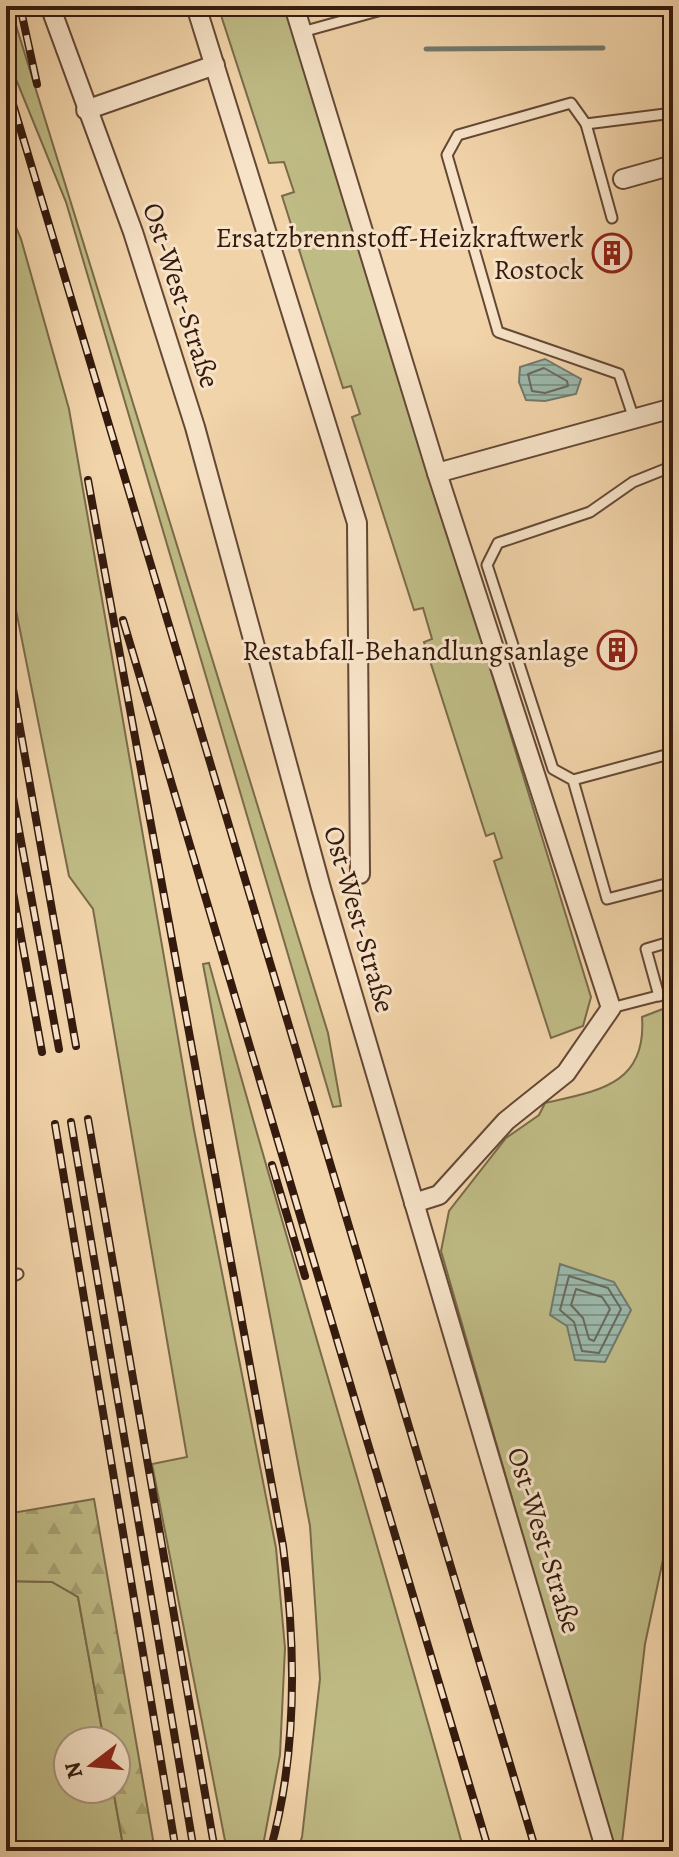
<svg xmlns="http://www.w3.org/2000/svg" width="679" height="1857" viewBox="0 0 679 1857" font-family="Alegreya,serif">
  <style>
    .grass { fill: #bfbb85; stroke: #7a6a4a; stroke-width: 2 }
    .forest { fill: url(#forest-firs); stroke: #7a6a4a; stroke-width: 2 }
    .water { fill: url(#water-rules); stroke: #72796c; stroke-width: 2 }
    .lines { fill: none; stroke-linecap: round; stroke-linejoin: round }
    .shore { stroke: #68695c; stroke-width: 2 }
    .stream { stroke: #72796c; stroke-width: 5 }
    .service-casing { stroke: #644835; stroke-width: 13 }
    .minor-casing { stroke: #644835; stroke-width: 22 }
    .service { stroke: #f7e3c8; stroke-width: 9 }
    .minor { stroke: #f7e3c8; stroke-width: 18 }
    .rail-casing { stroke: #341a0e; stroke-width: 8 }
    .rail { stroke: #f7e3c8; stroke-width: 5; stroke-dasharray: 15; stroke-linecap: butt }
    .labels { text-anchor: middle; stroke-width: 6; stroke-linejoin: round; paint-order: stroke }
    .poi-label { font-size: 28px; fill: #341a0e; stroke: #f7e3c8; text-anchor: end }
    .street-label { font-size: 28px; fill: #341a0e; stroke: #f7e3c8 }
  </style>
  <defs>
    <pattern id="forest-firs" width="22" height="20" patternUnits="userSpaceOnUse" patternTransform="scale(2)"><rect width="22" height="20" fill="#bfbb85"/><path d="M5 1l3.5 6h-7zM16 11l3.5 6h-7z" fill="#a5a072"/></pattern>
    <pattern id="water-rules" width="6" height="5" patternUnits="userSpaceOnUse" patternTransform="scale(2)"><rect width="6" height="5" fill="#9bb8ab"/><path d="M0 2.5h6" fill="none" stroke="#7f958a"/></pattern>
  </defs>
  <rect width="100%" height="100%" fill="#f2d4aa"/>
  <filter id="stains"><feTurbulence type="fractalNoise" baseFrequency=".0025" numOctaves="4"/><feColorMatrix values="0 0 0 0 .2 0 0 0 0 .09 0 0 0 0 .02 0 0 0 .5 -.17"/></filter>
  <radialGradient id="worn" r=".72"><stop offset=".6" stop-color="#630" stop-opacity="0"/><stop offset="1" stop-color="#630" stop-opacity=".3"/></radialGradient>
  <g class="grass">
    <polygon points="6,6 10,6 328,1033 341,1106 333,1107 66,202 11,67 6,44"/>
    <polygon points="218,6 287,6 591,997 583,1026 551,1038 494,861 502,858 494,833 486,836 424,642 432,639 423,608 414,610 352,417 360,414 351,386 343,388 282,196 294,192 284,162 269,163"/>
    <polygon points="6,203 21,239 69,409 194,1130 276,1548 285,1648 280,1755 262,1851 227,1851 152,1464 187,1457 93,909 69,876 6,560"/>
    <path d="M209 963C291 1260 382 1554 464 1851H297L302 1837 320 1679 310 1526 203 964Z"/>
    <path d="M673 1005V1513L645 1644 621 1851H617L606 1825 441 1251 449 1211 506 1138 539 1115 545 1103C598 1091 647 1085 642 1017Z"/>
    <polygon points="6,1581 52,1582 78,1597 104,1741 68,1741 68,1789 113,1789 124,1851 6,1851"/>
  </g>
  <polygon class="forest" points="94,1499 155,1851 124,1851 113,1789 116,1789 116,1741 104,1741 78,1597 52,1582 6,1581 6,1514"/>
  <g class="water">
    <polygon points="545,359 581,379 576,394 545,401 526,400 519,382 520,367"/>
    <polygon points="560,1264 614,1282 631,1310 605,1362 575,1360 567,1326 550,1315"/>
  </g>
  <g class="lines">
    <g class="shore">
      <polygon points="544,368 567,381 568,386 545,393 532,391 528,374"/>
      <polygon points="569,1276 608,1288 621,1309 599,1353 582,1351 574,1322 560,1310"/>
      <polygon points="576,1289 602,1297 610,1309 594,1341 589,1339 583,1318 571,1305"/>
    </g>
    <polyline class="stream" points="426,49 603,48"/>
    <defs>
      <g id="service">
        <polyline points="302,32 396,6"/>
        <polyline points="586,124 612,218"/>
        <polyline points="634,419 619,374 498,332 447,155 458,135 571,103 586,124 673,113"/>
        <polyline points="673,466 633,482 590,512 498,543 487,565 553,769 573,780 607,899 673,882"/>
        <polyline points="573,780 673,753"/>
        <polyline points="659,996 646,949 673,941"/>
        <polyline points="611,1008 673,992"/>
        <polyline points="6,1280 18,1274"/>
      </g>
      <g id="minor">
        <polyline points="50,6 133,232 195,427 321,888 606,1851"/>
        <polyline points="196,6 357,523 360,874"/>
        <polyline points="294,6 437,473 611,1008 566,1073 506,1121 439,1195 414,1203"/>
        <polyline points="86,110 215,65"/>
        <polyline points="623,179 673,165"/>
        <polyline points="437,473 673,408"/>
      </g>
    </defs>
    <use href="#service" class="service-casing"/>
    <use href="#minor" class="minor-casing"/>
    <use href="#service" class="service"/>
    <use href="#minor" class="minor"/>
    <defs>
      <g id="rail">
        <polyline points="20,6 37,84"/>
        <polyline points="6,81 536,1851"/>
        <path d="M88 480 283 1546C296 1646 298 1753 270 1851"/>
        <polyline points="123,620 489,1851"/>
        <polyline points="6,649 76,1046"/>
        <polyline points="6,759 59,1049"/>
        <polyline points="6,854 42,1052"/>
        <polyline points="88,1119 215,1851"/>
        <polyline points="71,1122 194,1851"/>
        <polyline points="55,1124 176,1851"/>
        <polyline points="272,1165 305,1276"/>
      </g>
    </defs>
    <use href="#rail" class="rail-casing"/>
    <use href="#rail" class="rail"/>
  </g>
  <defs>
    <symbol id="building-ring" viewBox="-11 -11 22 22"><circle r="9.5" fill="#f7e3c8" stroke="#8f2418" stroke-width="1.5"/><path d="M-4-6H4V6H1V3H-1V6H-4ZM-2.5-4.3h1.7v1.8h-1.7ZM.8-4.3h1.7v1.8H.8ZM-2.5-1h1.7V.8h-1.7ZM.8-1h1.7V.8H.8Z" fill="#8f2418"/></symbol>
  </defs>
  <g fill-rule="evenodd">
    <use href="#building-ring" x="590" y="231" width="44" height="44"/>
    <use href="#building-ring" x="595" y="628" width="44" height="44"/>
  </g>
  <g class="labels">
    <g class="poi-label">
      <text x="584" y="247">Ersatzbrennstoff-Heizkraftwerk<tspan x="584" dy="32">Rostock</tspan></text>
      <text x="589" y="660">Restabfall-Behandlungsanlage</text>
    </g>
    <g class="street-label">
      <text transform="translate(182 295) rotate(72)" y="10">Ost-West-Straße</text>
      <text transform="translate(360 919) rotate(74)" y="10">Ost-West-Straße</text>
      <text transform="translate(545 1540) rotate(73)" y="10">Ost-West-Straße</text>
    </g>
  </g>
  <rect width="679" height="1857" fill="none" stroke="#f2d4aa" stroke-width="32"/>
  <rect x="8" y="8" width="663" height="1841" fill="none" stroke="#341a0e" stroke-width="4"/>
  <rect x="16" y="16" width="647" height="1825" fill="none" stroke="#341a0e" stroke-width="2"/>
  <g transform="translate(92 1765) rotate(254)"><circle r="38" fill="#f7e3c8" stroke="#a9937e" stroke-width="2"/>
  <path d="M0-6L14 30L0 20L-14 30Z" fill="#8f2418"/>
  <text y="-12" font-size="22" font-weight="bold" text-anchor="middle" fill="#341a0e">N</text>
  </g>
  <rect width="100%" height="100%" filter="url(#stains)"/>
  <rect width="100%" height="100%" fill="url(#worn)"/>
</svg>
